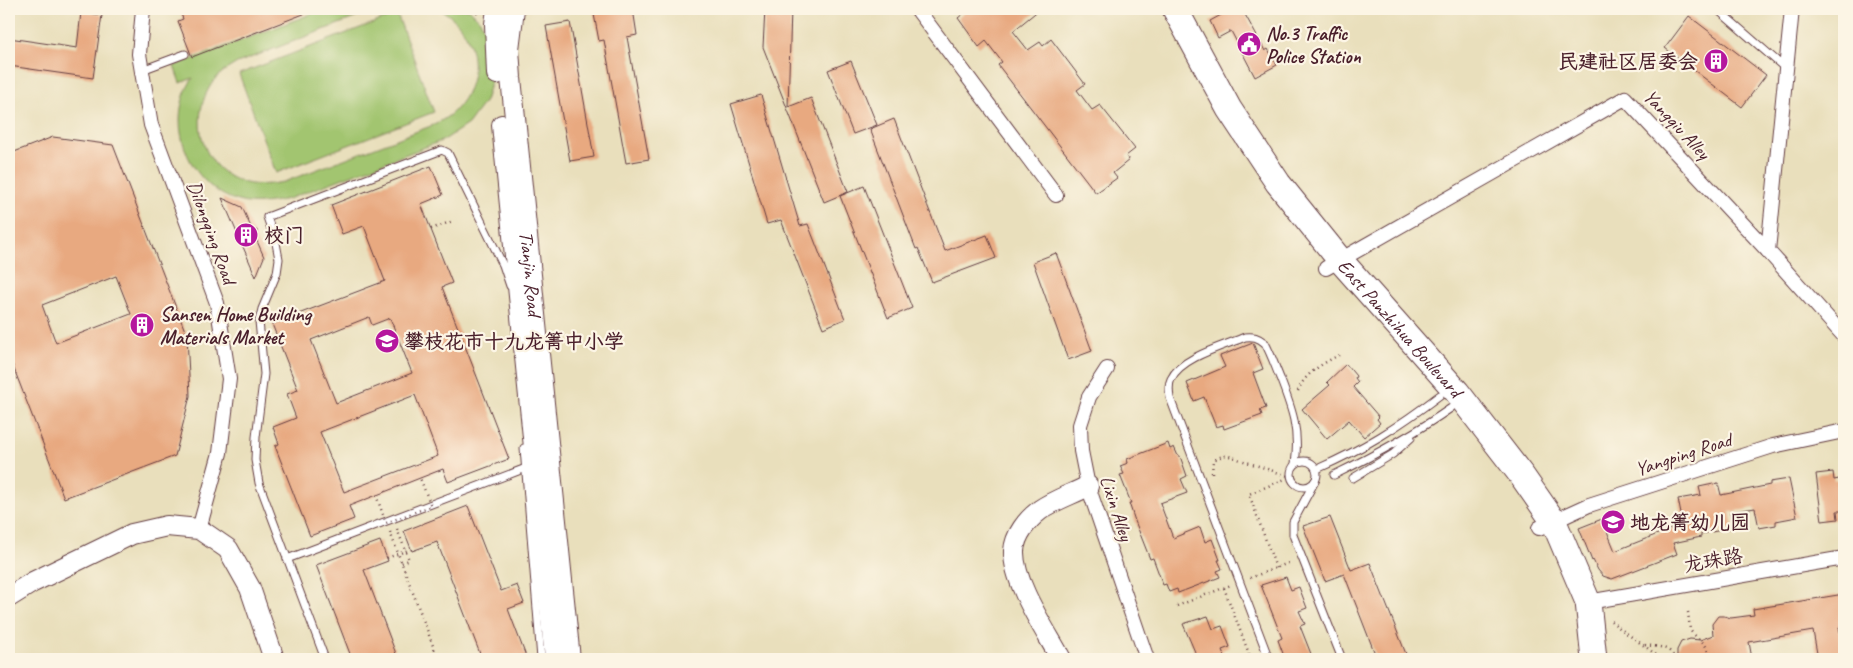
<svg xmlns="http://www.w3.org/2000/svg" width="1853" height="668" viewBox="0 0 1853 668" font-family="Caveat,'LXGW WenKai TC',sans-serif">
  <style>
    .green { fill: #a2c56f; stroke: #76724d }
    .building { fill: #e8a980; fill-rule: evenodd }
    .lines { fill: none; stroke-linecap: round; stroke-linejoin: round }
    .lane-casing { stroke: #623c41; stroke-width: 9 }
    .street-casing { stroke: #623c41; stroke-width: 16 }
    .secondary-casing { stroke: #623c41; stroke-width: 22 }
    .highway-casing { stroke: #623c41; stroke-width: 27 }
    .path { stroke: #623c41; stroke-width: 2.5; stroke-dasharray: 1 4; stroke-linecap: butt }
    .lane { stroke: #fff; stroke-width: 7 }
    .street { stroke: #fff; stroke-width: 14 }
    .secondary { stroke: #fff; stroke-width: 20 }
    .highway { stroke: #fff; stroke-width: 25 }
    .path-bridge { stroke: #623c41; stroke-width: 2.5; stroke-dasharray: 1 4; stroke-linecap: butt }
    .labels { text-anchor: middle; stroke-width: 4.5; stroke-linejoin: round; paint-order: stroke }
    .poi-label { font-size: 20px; font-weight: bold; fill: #4a1f2b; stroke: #fcf5e5; text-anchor: start }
    .street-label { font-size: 20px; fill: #4a1f2b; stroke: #fcf5e5 }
  </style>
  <rect width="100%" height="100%" fill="#fcf5e5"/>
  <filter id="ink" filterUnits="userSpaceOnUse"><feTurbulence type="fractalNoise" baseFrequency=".02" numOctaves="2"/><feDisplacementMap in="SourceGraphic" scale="10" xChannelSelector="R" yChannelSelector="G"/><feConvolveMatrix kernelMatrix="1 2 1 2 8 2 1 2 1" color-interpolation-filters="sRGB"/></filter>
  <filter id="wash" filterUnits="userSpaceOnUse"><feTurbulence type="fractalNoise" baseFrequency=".0096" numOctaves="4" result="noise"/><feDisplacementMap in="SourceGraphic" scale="20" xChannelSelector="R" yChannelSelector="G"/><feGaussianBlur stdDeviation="1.12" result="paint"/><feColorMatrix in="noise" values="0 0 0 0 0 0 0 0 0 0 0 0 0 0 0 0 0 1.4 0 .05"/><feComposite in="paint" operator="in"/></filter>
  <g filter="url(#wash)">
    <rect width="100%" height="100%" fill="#e9dfbc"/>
    <g class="green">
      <path d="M324 9H378L237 63C231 67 223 71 218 76 186 110 198 171 246 183 259 186 271 184 284 182L436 124C442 120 450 116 455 110 485 79 477 28 439 9H469L480 20 491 46 493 74 485 101 468 124 444 140 288 199C271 202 255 206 238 201 188 186 163 121 193 78L180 83 174 66Z"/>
      <polygon points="397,14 434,112 276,173 239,74"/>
    </g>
    <g id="blocks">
      <g class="building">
        <polygon points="179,9 314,9 314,10 192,57 178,21 183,19"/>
        <polygon points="593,9 633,9 637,35 627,37 649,159 626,163 604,40 599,41"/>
        <polygon points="765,9 791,9 788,107 811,98 848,192 824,202 763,47"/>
        <polygon points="969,9 1040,9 1013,31 1028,50 1040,42 1043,46 1051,39 1085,84 1077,90 1092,110 1100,105 1135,149 1126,156 1129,160 1113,173 1117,178 1096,193 998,65 1002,62 986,41 979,47 958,18"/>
        <polygon points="1232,9 1242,9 1265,51 1268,49 1277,65 1255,77 1231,31 1218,38 1210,21"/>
        <polygon points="81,12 102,15 93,78 9,66 9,38 77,48"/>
        <polygon points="1689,16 1766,75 1742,107 1665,48"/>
        <polygon points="570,22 594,157 570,161 546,26"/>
        <polygon points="851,61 877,125 853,134 828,70"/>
        <polygon points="761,95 800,226 808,224 845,319 823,328 781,220 767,224 731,104"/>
        <polygon points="894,119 945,251 987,235 996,258 932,282 918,248 916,249 870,129"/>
        <path d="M53 137 113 145 187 336 190 396 175 456 64 498 9 356V154ZM116 276 131 314 56 343 42 305Z"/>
        <path d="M431 166 443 195 421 204 452 283 442 287 509 459 448 482 443 469 420 478 349 506 354 519 310 536 275 446 279 444 273 427 296 418 287 394 298 390 272 324 385 281 364 226 342 234 331 205ZM369 317 372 325 390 318 412 373 336 403 311 340ZM415 395 438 456 344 492 320 432Z"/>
        <polygon points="864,186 912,308 888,318 840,196"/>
        <polygon points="222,198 242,207 246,216 264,257 256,277"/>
        <polygon points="1056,253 1092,351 1068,360 1033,262"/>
        <polygon points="1253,343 1263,369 1253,373 1266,408 1260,410 1262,415 1224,429 1223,425 1216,427 1204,397 1194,401 1187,383 1225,367 1220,356"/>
        <polygon points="1346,364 1356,376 1355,378 1358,382 1353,387 1379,417 1377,419 1380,423 1364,437 1349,420 1327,439 1302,409 1330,385 1327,382"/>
        <polygon points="1168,443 1170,449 1174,447 1178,456 1180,456 1187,476 1181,479 1187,493 1160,503 1173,538 1200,527 1205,542 1212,539 1220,560 1218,560 1222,569 1217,571 1220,577 1178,593 1177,589 1169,592 1166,584 1163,585 1153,558 1150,559 1135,521 1129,503 1131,503 1120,475 1124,474 1120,466 1128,463 1127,459"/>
        <polygon points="1833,472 1834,480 1844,478 1844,511 1837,511 1838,519 1822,521 1816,474"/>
        <polygon points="1789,479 1797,517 1776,521 1776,525 1759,528 1755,508 1730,512 1733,528 1701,534 1701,537 1673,543 1677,554 1612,579 1603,576 1598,570 1593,560 1592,561 1579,528 1602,519 1615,551 1683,524 1678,499 1701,495 1699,487 1718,483 1721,495 1770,485 1770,482"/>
        <polygon points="468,506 501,591 517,585 524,603 508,609 527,659 482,659 437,542 412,551 404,531"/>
        <polygon points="1330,517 1351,570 1370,563 1408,659 1377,659 1344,574 1325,581 1303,526"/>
        <polygon points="380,541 388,561 364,570 398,659 352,659 316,565"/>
        <polygon points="1286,577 1291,590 1299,587 1307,608 1299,611 1305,624 1300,626 1313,659 1285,659 1278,640 1282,638 1261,585"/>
        <polygon points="1844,594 1844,626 1839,627 1844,659 1818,659 1813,631 1749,642 1752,659 1677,659 1677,650 1681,642 1690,639 1700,640 1713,635 1712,624 1718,616 1724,616 1731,618 1754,615 1753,609"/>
        <polygon points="1208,616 1213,629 1222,626 1230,647 1222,650 1226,659 1198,659 1183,624"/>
      </g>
    </g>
  </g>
  <g filter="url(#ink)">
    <use href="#blocks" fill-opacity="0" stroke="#623c41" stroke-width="1"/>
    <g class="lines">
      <defs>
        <g id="lane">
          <polyline points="1717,9 1786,69"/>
          <polyline points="142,70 185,54"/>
          <polyline points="524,448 541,659"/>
          <circle cx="1304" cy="474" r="13"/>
          <path d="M1317 469C1365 448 1398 427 1440 395"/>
          <path d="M1334 475C1375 455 1414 434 1451 408"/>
          <polyline points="1353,478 1393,454 1411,438"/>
          <polyline points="1315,481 1293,522 1293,535 1342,659"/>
          <polyline points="287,559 526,468"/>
          <polyline points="325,659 259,483 255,460 256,437 264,374 259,321 262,309 277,273 279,259 276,243 267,217 442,150 448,153 503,265 510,286"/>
          <path d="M1269 659 1170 398C1169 391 1168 385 1171 379 1181 357 1224 346 1245 337 1253 336 1258 337 1265 343 1271 354 1275 366 1280 378 1292 409 1300 430 1295 464"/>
        </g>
        <g id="street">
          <polyline points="143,9 139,54 151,125 217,303 229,379 220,453 199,529"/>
          <polyline points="917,9 1056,195"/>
          <polyline points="1768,251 1844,336"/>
          <polyline points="1326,268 1625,98 1768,251 1792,9"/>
          <polyline points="1107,369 1089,397 1080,425 1081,451 1088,486 1147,659"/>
          <polyline points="1539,528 1589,505 1773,446 1844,431"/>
          <polyline points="1588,602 1844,558"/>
        </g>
        <g id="secondary">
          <path id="s1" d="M514 9 509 49 511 78 570 659"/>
          <polyline points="497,74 495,24 497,9"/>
          <polyline points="502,125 555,659"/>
          <polyline points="9,597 33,582 132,534 167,526 199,529 228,549 250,588 274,659"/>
          <path d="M1061 659C1046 631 1013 583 1014 551 1015 535 1027 520 1040 510 1054 500 1073 494 1088 486"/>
        </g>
        <g id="highway">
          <path id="s2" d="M1175 9 1229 109 1278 183 1340 260 1457 392 1522 476 1554 522 1588 602 1594 659"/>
        </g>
      </defs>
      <use href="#lane" class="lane-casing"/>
      <use href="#street" class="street-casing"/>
      <use href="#secondary" class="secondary-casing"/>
      <use href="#highway" class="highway-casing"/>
      <g class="path">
        <polyline points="474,9 476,13 480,14"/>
        <polyline points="431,229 453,221"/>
        <polyline points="238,239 259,230"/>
        <path d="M1298 391C1305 373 1322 364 1339 355"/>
        <polyline points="1212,473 1213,461 1217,458 1226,455 1291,477"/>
        <polyline points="397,529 409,560 401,563"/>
        <polyline points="390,532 438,659"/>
        <polyline points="1276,568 1249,494 1290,477"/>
        <polyline points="1250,578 1291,562"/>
        <polyline points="1224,588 1251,659"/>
        <polyline points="1177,606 1231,585"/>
        <path d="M1688 612 1690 630C1698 641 1711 643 1707 659"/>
        <path d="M1611 621C1627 635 1645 645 1661 659"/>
        <path d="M1645 645C1658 647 1670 646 1675 659"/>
      </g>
      <use href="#lane" class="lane"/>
      <use href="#street" class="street"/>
      <use href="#secondary" class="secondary"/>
      <use href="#highway" class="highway"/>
      <g class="path-bridge">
        <polyline points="376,495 386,523 431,506 420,478"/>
        <polyline points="387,558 411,549"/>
      </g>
    </g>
  </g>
  <defs>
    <symbol id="civic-disc" viewBox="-11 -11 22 22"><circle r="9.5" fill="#b5179e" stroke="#fcf5e5"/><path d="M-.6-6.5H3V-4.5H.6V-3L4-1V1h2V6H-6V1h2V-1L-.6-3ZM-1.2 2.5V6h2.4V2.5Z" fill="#fff"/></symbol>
    <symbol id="building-disc" viewBox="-11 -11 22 22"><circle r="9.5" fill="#b5179e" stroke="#fcf5e5"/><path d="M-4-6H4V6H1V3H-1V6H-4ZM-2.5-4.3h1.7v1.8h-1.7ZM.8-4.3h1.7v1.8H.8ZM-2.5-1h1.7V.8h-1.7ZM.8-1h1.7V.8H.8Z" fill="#fff"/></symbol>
    <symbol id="school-disc" viewBox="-11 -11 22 22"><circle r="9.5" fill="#b5179e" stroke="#fcf5e5"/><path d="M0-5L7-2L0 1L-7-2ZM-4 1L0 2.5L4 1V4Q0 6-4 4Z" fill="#fff"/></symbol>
  </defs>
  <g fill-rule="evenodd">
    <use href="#civic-disc" x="1235" y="30" width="28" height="28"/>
    <use href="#building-disc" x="1702" y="47" width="28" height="28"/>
    <use href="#building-disc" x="232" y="221" width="28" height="28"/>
    <use href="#building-disc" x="128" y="311" width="28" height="28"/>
    <use href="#school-disc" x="373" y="327" width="28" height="28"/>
    <use href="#school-disc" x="1599" y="508" width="28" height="28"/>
  </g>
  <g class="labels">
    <g class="poi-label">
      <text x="1266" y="40">No.3 Traffic<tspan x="1266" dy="23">Police Station</tspan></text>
      <text x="1698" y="68" text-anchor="end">民建社区居委会</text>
      <text x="264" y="242">校门</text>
      <text x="160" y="321">Sansen Home Building<tspan x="160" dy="23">Materials Market</tspan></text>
      <text x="404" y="348">攀枝花市十九龙箐中小学</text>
      <text x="1630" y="529">地龙箐幼儿园</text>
    </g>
    <g class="street-label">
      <text transform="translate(1677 124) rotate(47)" y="7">Yangqiu Alley</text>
      <text transform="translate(212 232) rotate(70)" y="7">Dilongqing Road</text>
      <text dy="7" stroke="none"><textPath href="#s1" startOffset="266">Tianjin Road</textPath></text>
      <text dy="7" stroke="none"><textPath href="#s2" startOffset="392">East Panzhihua Boulevard</textPath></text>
      <text transform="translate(1683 454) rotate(-18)" y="7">Yangping Road</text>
      <text transform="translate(1117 508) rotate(72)" y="7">Lixin Alley</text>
      <text transform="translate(1713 560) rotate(-10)" y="7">龙珠路</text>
    </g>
  </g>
  <rect width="1853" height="668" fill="none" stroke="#fcf5e5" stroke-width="30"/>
</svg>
